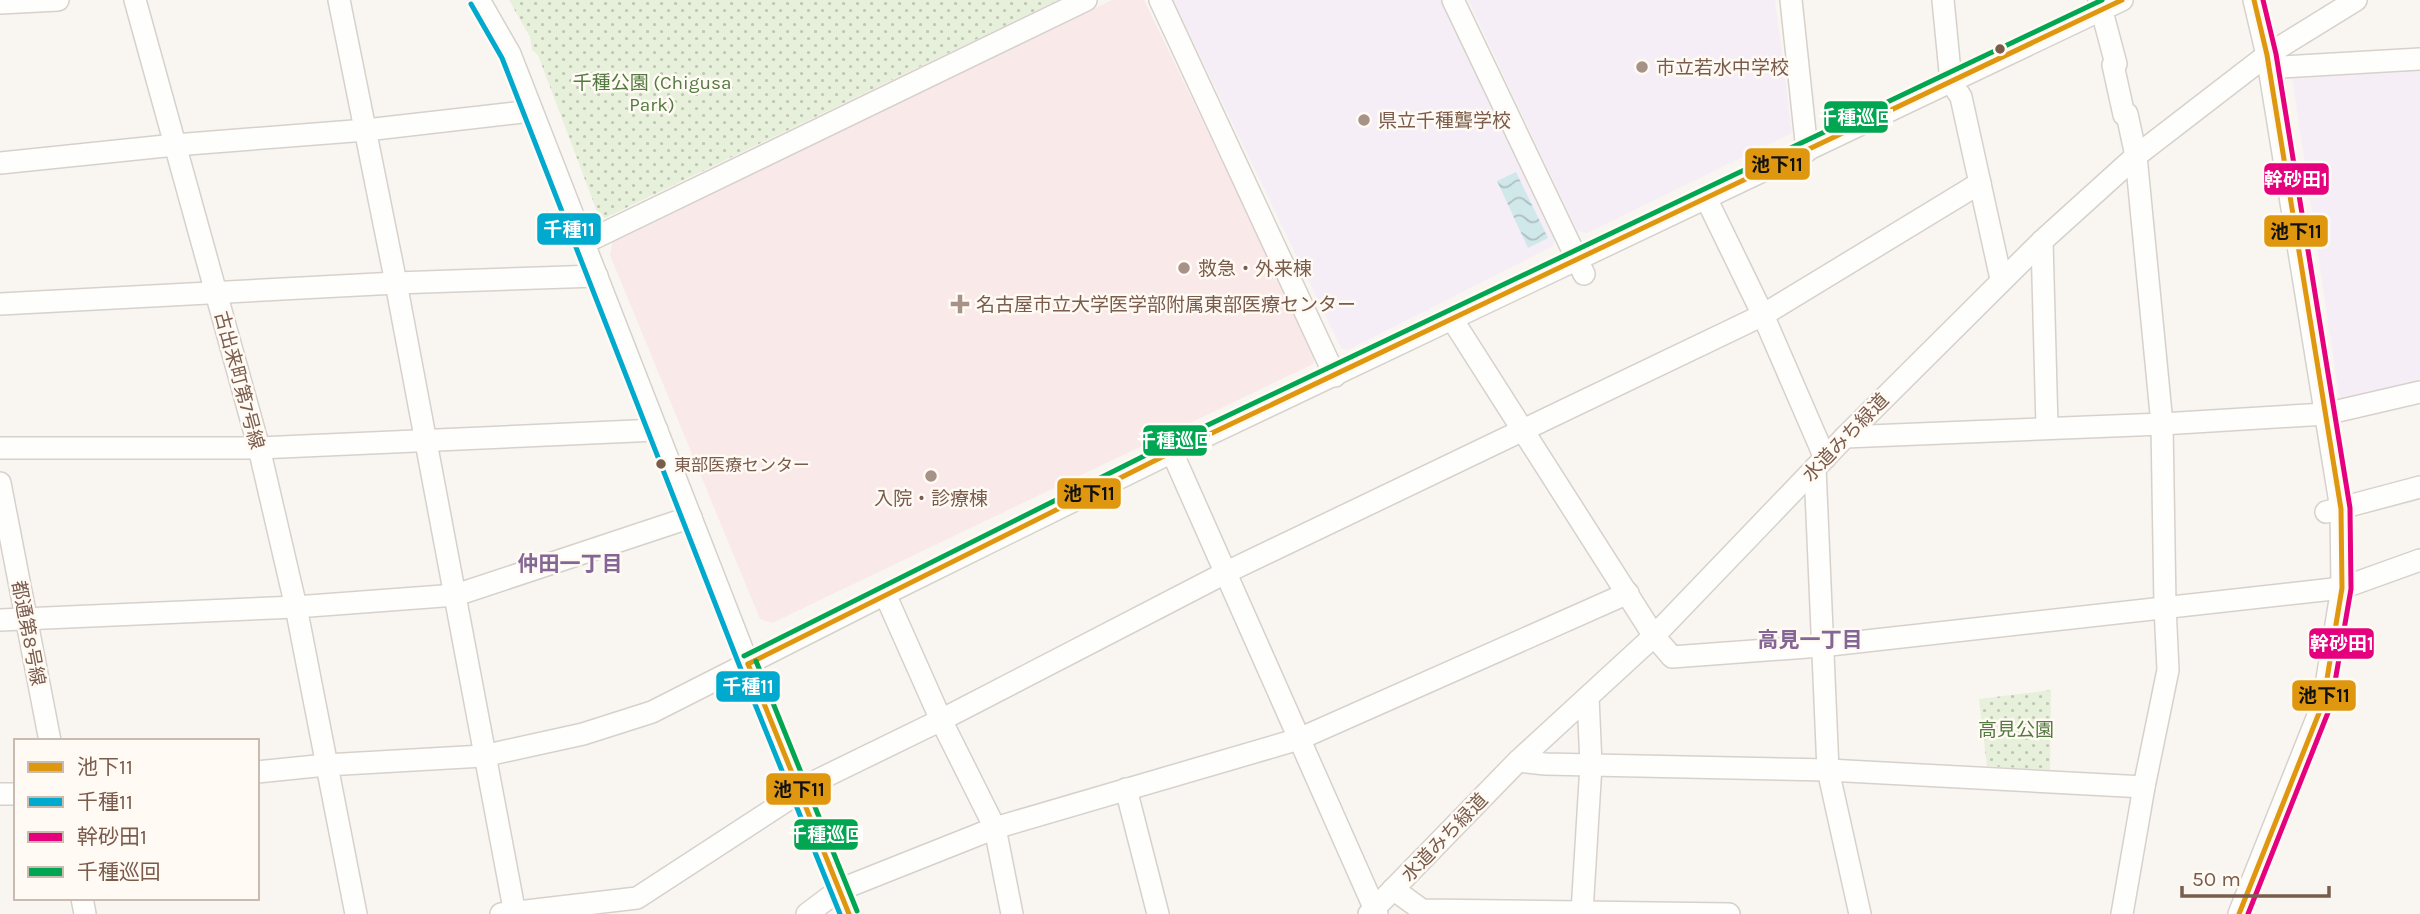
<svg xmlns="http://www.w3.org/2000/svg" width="2420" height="914" viewBox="0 0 2420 914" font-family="Karla,'Noto Sans JP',sans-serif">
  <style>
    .education { fill: #f6eef6 }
    .medical { fill: #fae9e9 }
    .park { fill: url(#park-dots) }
    .water { fill: url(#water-waves) }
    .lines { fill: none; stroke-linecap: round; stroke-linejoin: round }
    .minor-casing { stroke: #d7d1cb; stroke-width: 24 }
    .minor { stroke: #fefefd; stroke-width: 21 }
    .bus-1-casing { stroke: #fffaf3; stroke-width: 10 }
    .bus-2-casing { stroke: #fffaf3; stroke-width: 10 }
    .bus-3-casing { stroke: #fffaf3; stroke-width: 10 }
    .bus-4-casing { stroke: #fffaf3; stroke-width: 10 }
    .bus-1 { stroke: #de970f; stroke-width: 5 }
    .bus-2 { stroke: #00a9ce; stroke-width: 5 }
    .bus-3 { stroke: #e5007d; stroke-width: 5 }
    .bus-4 { stroke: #00a651; stroke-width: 5 }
    .bus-dot { fill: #7a5c4d; stroke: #fffaf3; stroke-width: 2.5 }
    .poi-dot { fill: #a69286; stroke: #fffaf3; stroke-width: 2.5 }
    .labels { text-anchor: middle; stroke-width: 5; stroke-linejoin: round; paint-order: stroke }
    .bus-label { font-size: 17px; fill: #7a5c4d; stroke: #fffaf3; text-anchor: start }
    .poi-label { font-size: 19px; fill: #7a5c4d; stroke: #fffaf3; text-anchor: start }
    .park-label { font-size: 19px; fill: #537a41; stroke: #fffaf3 }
    .street-label { font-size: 19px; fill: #7a5c4d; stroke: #fffaf3 }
    .neighbourhood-label { font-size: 21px; font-weight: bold; fill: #846695; stroke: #fffaf3 }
    .line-badge { stroke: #fffaf3; stroke-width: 2.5 }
    .badge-label { font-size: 19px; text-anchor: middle; font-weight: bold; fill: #fff }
    .pale-badge-label { font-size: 19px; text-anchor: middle; font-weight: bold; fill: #111 }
  </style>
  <defs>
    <pattern id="park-dots" width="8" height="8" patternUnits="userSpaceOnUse" patternTransform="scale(1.75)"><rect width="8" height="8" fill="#e7f0db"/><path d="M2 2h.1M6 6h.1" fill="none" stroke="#c0c6b4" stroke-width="1.8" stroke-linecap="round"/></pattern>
    <pattern id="water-waves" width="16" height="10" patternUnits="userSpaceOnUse" patternTransform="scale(1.75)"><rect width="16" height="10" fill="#d0e8ea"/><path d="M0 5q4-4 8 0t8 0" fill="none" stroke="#aebfc0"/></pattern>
  </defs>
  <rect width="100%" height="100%" fill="#f9f5f0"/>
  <g class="education">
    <polygon points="1173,0 1441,0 1555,239 1553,246 1348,350 1341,348"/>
    <polygon points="1468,0 1775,0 1792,133 1587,233 1577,231"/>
    <polygon points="2420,68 2420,384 2340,403 2292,77"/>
  </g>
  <polygon class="medical" points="1112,0 1144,0 1315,354 1313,364 772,623 760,619 610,255 613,240"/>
  <g class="park">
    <polygon points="509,0 1058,0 605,218 598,214 538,55 532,50 530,37"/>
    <polygon points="2051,690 2050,770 1987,766 1979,699"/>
  </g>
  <polygon class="water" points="1516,172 1548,238 1528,248 1497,181"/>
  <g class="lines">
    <defs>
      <g id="minor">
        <polyline points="135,0 259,448 296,607 356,914"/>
        <polyline points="339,0 396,283 515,914"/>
        <polyline points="479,0 510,54 748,664 849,914"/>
        <polyline points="1160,0 1335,376"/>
        <polyline points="1453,0 1584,274"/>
        <polyline points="1791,0 1807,151"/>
        <polyline points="1943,0 1951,82 1961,97 2001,279"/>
        <polyline points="2099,0 2116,64 2113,65 2124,115 2127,114 2136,156 2162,424 2165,606 2168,670 2144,787 2122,914"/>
        <polyline points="0,3 58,0"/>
        <polyline points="2267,55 2282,67 2420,59"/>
        <polyline points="0,163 175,145 366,130 532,111"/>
        <polyline points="1706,198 1763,315 1825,458"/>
        <polyline points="2042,241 2047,427"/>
        <polyline points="584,243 1086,0"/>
        <polyline points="0,304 396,283 597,276"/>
        <polyline points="1452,319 1654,636 1672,657 1821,646 2342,588 2420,560"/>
        <polyline points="1845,437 2162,424 2325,414 2420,392"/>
        <polyline points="0,448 259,448 657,430"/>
        <polyline points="1172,452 1377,914"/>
        <polyline points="1815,468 1828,770 1860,914"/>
        <polyline points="0,483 50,741"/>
        <polyline points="2326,512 2420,487"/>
        <polyline points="885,594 941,720 995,828 1012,914"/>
        <polyline points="0,620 296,607 456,595 691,517"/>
        <polyline points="1518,761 1545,764 1828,770 2144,787"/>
        <polyline points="257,772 326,765 483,756 583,734 652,712 885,594 1172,452 2122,0"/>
        <polyline points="1126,789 1158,914"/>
        <polyline points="0,794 16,794"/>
        <polyline points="1393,889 1422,910 1729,914"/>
        <polyline points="82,898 85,914"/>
        <polyline points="1582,912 1591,765 1588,697"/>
        <polyline points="501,914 637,898 818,780 941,720 1227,572 1763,315 1980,183"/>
        <polyline points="807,914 839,890 995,828 1299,739 1628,593"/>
        <polyline points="1369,914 1518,761 1654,636 1845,437 2042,241 2136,156 2267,55 2356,0"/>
        <polyline points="2239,914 2323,703 2342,588 2341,509 2267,55 2254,0"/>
      </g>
    </defs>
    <use href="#minor" class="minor-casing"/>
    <use href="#minor" class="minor"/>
    <defs>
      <g id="bus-1">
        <polyline points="748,664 1172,452 2122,0"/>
        <polyline points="748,664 849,914"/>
        <polyline points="2239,914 2323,703 2342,588 2341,509 2267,55 2254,0"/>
      </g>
      <polyline id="bus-2" points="471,4 502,58 740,667 840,914"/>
      <polyline id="bus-3" points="2248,914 2331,705 2351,589 2350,508 2276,54 2263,0"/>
      <g id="bus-4">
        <polyline points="744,656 1168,444 2102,0"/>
        <polyline points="756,661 857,911"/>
      </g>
    </defs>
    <use href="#bus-1" class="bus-1-casing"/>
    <use href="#bus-2" class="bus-2-casing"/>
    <use href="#bus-3" class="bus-3-casing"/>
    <use href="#bus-4" class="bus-4-casing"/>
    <use href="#bus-1" class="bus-1"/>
    <use href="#bus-2" class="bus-2"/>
    <use href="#bus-3" class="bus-3"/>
    <use href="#bus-4" class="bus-4"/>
  </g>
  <g class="bus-dot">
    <circle cx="2000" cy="49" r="6"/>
    <circle cx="661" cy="464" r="6"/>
  </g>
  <g class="poi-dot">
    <circle cx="1642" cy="67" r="7"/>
    <circle cx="1364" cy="120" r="7"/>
    <circle cx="1184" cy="268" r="7"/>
    <path d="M956.5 293.5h7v7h7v7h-7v7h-7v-7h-7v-7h7z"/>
    <circle cx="931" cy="476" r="7"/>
  </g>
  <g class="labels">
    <g class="bus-label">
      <text x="674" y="471">東部医療センター</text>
    </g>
    <g class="poi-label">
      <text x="1656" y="74">市立若水中学校</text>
      <text x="1378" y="127">県立千種聾学校</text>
      <text x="1198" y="275">救急・外来棟</text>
      <text x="976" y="311">名古屋市立大学医学部附属東部医療センター</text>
      <text x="931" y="505" text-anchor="middle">入院・診療棟</text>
    </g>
    <g class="park-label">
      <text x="652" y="89">千種公園 (Chigusa<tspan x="652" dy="22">Park)</tspan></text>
      <text x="2016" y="736">高見公園</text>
    </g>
    <g class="street-label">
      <text transform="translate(240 380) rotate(75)" y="7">古出来町第7号線</text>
      <text transform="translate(1845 437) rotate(-46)" y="7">水道みち緑道</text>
      <text transform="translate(29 633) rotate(79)" y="7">都通第8号線</text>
      <text transform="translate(1444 837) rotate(-46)" y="7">水道みち緑道</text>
    </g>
    <g class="neighbourhood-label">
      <text x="570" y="571">仲田一丁目</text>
      <text x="1810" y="647">高見一丁目</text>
    </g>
  </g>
  <g class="line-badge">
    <rect x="1823" y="100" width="66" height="34" rx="7" fill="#00a651"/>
    <rect x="1744" y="147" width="67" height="34" rx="7" fill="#de970f"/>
    <rect x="2263" y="162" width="67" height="34" rx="7" fill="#e5007d"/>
    <rect x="536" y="212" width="66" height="34" rx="7" fill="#00a9ce"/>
    <rect x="2263" y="214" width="66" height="34" rx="7" fill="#de970f"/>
    <rect x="1142" y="424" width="66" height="33" rx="7" fill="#00a651"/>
    <rect x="1056" y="477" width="66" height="33" rx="7" fill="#de970f"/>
    <rect x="2308" y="627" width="67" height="33" rx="7" fill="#e5007d"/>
    <rect x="715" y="670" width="66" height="33" rx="7" fill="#00a9ce"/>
    <rect x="2291" y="679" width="66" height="33" rx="7" fill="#de970f"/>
    <rect x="765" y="772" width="67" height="34" rx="7" fill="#de970f"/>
    <rect x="793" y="818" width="66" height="33" rx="7" fill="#00a651"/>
  </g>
  <g class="badge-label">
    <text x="1856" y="124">千種巡回</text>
    <text x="2296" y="186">幹砂田1</text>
    <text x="569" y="236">千種11</text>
    <text x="1175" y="447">千種巡回</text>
    <text x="2342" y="650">幹砂田1</text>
    <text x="748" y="693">千種11</text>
    <text x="826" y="841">千種巡回</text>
  </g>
  <g class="pale-badge-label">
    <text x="1777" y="171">池下11</text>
    <text x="2296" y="238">池下11</text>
    <text x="1089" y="500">池下11</text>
    <text x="2324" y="702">池下11</text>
    <text x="799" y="796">池下11</text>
  </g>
  <rect x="14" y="739" width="245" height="161" fill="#fffaf3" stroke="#cabbb1" stroke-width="2"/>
  <rect x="28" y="762" width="35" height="10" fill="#de970f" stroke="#cabbb1" stroke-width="2"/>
  <text x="77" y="774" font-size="21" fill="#7a5c4d">池下11</text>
  <rect x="28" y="797" width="35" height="10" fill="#00a9ce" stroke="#cabbb1" stroke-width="2"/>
  <text x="77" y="809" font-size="21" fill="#7a5c4d">千種11</text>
  <rect x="28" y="832" width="35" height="10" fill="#e5007d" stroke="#cabbb1" stroke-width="2"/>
  <text x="77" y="844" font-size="21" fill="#7a5c4d">幹砂田1</text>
  <rect x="28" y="867" width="35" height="10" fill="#00a651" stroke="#cabbb1" stroke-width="2"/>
  <text x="77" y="879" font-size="21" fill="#7a5c4d">千種巡回</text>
  <path d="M2182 886v10h147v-10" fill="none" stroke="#7a5c4d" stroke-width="3.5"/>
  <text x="2192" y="886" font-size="21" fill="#7a5c4d" stroke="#fffaf3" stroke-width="5" paint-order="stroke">50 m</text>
</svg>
